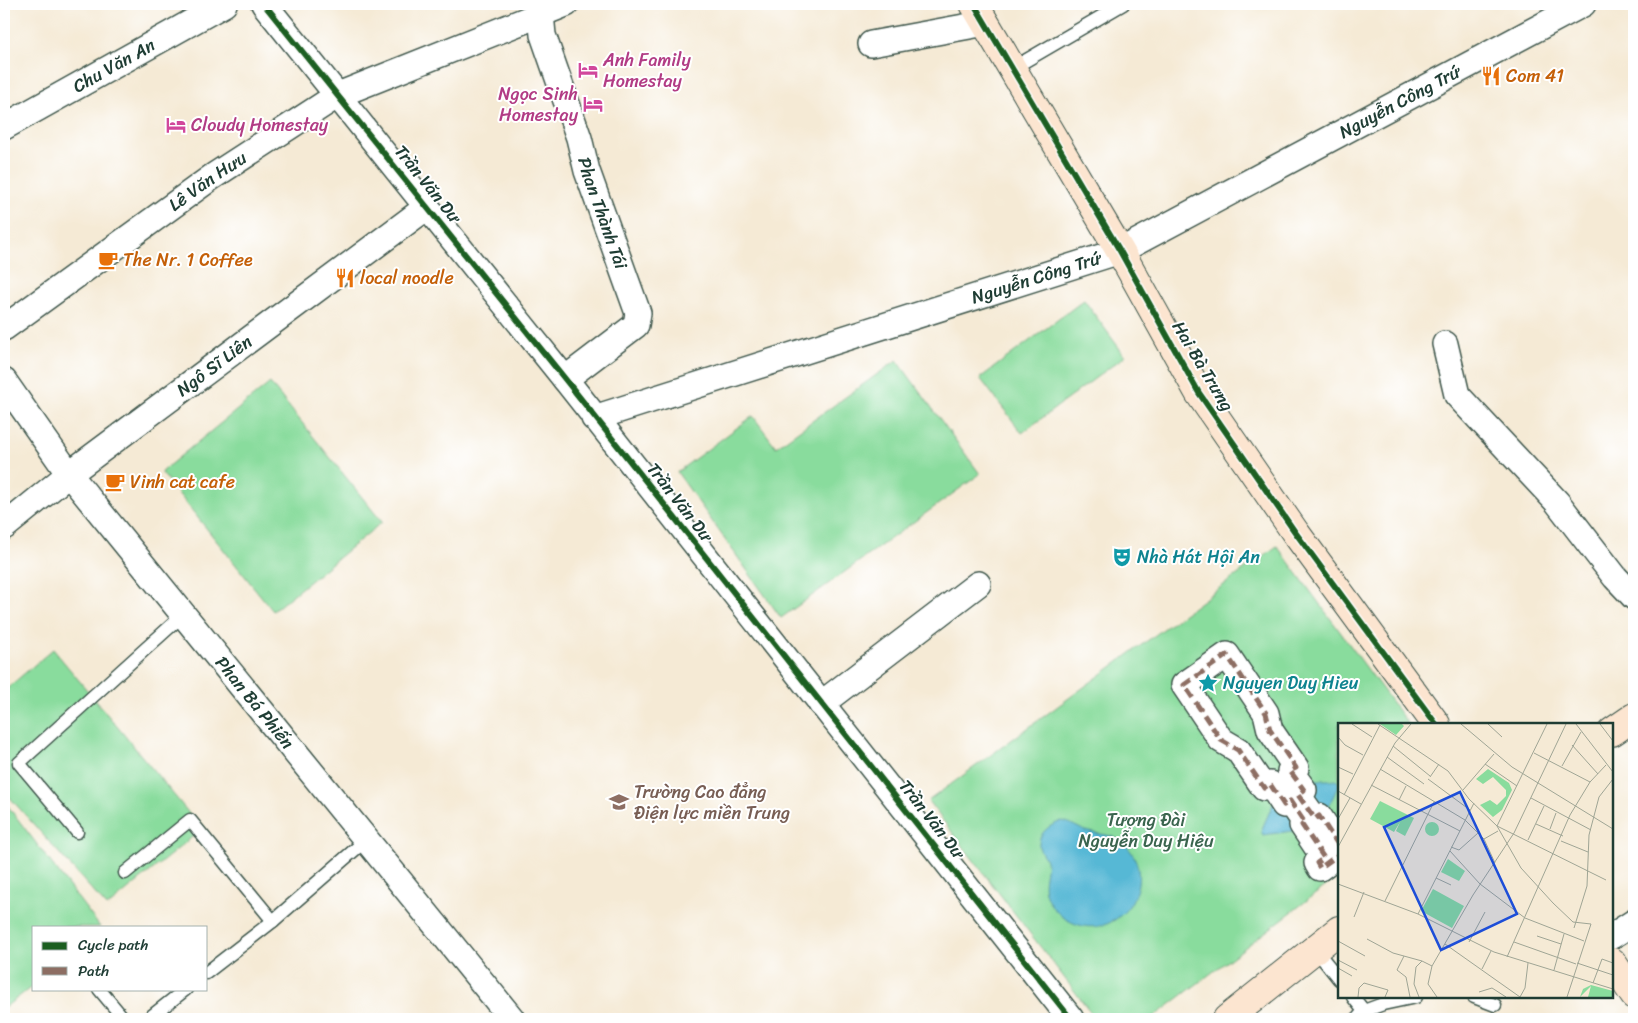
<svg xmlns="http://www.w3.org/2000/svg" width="1638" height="1023" viewBox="0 0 1638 1023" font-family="Sriracha,sans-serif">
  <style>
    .green { fill: #89dc9d; stroke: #548c68 }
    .water { fill: #57b8d5; stroke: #3b7a84 }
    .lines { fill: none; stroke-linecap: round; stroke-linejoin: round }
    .lane-casing { stroke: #3f574c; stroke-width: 15 }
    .street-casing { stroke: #3f574c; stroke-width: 28 }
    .secondary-casing { stroke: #3f574c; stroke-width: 30 }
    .lane { stroke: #fff; stroke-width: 12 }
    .street { stroke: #fff; stroke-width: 25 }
    .secondary { stroke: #fce5d0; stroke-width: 28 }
    .quiet { stroke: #8d6e63; stroke-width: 5; stroke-dasharray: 10 5; stroke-linecap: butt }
    .cycleway-casing { stroke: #fff; stroke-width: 9 }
    .cycleway { stroke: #1b5e20; stroke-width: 6 }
    .labels { text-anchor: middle; stroke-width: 4; stroke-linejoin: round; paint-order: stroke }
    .hotel-label { font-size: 18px; fill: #b23c85; stroke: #fff; text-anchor: start }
    .street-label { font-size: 18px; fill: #1f3d34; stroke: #fff }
    .food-label { font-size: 18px; fill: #c56008; stroke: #fff; text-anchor: start }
    .culture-label { font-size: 18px; fill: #0d838f; stroke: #fff; text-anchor: start }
    .education-label { font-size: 18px; fill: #785e54; stroke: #fff; text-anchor: start }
    .park-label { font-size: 18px; fill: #3a654e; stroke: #fff }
    .inset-road { fill: none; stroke: #9fa595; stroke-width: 1 }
    .view { fill: #1d4ed8; fill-opacity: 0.15; stroke: #1d4ed8; stroke-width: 2.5 }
    .inset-edge { fill: none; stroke: #1f3d34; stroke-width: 2.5 }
  </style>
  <rect width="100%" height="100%" fill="#fff"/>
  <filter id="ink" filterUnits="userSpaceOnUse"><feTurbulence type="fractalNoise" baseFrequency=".02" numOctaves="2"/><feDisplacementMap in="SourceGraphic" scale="10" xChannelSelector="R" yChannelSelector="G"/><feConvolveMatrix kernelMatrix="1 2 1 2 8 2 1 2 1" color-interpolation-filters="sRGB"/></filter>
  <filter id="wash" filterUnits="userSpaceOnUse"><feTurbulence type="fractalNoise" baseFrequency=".0096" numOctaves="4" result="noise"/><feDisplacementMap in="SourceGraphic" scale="20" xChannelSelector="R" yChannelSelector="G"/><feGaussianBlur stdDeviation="1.12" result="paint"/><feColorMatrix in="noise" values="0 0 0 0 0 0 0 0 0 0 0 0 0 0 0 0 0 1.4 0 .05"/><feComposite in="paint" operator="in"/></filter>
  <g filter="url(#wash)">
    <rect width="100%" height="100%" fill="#f5ead5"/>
    <g class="green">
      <polygon points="1084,300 1125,356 1022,433 980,378"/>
      <polygon points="897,360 980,474 781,618 677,472 753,416 776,447"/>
      <polygon points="270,383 382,522 273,611 161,472"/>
      <polygon points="1277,546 1408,724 1339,724 1339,876 1151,1019 1096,1019 928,801"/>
      <polygon points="53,649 202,829 107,907 4,791 4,691"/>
      <polygon points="4,801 100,927 34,927 34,985 4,1008"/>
    </g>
    <g class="water">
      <polygon points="1307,780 1336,780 1339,784 1328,808 1293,831 1263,835 1261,831 1273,804"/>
      <path d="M1062 821C1072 823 1077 828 1086 831 1099 835 1110 833 1122 842 1150 864 1140 907 1111 922 1087 935 1055 920 1046 895 1041 882 1048 871 1046 861 1045 856 1040 852 1039 847 1038 832 1050 825 1062 821Z"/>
    </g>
  </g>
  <g filter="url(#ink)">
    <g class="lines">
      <defs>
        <g id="lane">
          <polyline points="1013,68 1123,4"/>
          <polyline points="77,832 19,763 183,615"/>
          <polyline points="125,873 190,820 273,921"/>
          <polyline points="1315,949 1339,979"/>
          <polyline points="206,973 273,921 366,840"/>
          <polyline points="99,989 124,1019"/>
          <polyline points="1353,997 1364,1011 1357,1019"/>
          <polyline points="1474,997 1495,1005"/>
          <polyline points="1364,1011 1383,1004 1416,997"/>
          <polyline points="148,1019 186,989"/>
        </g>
        <g id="street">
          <polyline points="264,4 565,379 1071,1019"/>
          <path id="s1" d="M541 14 543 35 579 138 587 171 638 313 636 325 565 379"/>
          <polyline points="871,44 986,23"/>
          <path id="s2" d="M4 127 224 4"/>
          <path id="s3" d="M4 328 212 177 338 95 566 4"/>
          <polyline points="1445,344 1457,395 1557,502 1615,577 1634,597"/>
          <path id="s4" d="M4 381 69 474 512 1019"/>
          <path id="s5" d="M594 418 1120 251 1583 4"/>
          <path id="s6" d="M4 527 69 474 427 207"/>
          <polyline points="821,704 978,584"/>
          <polyline points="1339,846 1319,816 1315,819 1298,795 1304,790 1290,771 1296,768 1270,730 1266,713 1227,655 1184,685 1221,740 1238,750 1264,788 1270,784 1284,805 1290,801 1305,823 1302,825 1324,858 1317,863 1320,868 1339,854"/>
          <polyline points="1612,936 1634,922"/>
        </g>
        <g id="secondary">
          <polyline points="974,4 1120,251 1199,393 1295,532 1436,724"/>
          <polyline points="1612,732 1634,717"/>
          <polyline points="1612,962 1634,995"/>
          <polyline points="1227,1019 1339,930"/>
        </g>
      </defs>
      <use href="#lane" class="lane-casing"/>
      <use href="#street" class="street-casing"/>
      <use href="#secondary" class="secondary-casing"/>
      <use href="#lane" class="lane"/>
      <use href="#street" class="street"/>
      <use href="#secondary" class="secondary"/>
      <polyline class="quiet" points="1339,846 1319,816 1315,819 1298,795 1304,790 1290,771 1296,768 1270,730 1266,713 1227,655 1184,685 1221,740 1238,750 1264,788 1270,784 1284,805 1290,801 1305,823 1302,825 1324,858 1317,863 1320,868 1339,854"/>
      <defs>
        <g id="cycleway">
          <polyline points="264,4 565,379 1071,1019"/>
          <polyline points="974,4 1120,251 1199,393 1295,532 1436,724"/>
        </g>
      </defs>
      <use href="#cycleway" class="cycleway-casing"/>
      <use href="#cycleway" class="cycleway"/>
    </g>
  </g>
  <defs>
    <symbol id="hotel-bare" viewBox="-9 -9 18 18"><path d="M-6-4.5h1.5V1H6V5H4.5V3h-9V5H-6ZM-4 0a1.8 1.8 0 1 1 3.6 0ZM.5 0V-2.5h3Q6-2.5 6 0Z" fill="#d1479c" stroke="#fff" stroke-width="2.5" paint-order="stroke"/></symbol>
    <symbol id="restaurant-bare" viewBox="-9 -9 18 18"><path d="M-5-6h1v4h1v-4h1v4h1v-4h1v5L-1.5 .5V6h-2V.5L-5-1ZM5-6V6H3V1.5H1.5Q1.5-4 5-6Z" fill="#e8710a" stroke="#fff" stroke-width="2.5" paint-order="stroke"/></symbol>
    <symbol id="cafe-bare" viewBox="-9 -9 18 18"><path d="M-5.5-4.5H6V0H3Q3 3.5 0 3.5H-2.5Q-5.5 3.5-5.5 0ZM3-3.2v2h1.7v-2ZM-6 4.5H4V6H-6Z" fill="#e8710a" stroke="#fff" stroke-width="2.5" paint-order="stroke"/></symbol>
    <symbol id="theatre-bare" viewBox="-9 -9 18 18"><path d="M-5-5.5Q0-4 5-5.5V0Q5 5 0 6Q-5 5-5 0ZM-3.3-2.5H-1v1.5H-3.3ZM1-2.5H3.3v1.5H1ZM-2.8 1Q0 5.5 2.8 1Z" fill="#0f9aa8" stroke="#fff" stroke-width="2.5" paint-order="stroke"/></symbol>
    <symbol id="sight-bare" viewBox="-9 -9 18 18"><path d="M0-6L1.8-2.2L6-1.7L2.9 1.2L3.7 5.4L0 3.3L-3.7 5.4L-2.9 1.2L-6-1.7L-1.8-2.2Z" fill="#0f9aa8" stroke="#fff" stroke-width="2.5" paint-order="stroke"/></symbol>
    <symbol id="school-bare" viewBox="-9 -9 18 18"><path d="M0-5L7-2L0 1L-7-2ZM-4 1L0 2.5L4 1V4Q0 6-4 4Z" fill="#8d6e63" stroke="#fff" stroke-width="2.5" paint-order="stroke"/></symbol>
  </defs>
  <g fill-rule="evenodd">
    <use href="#hotel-bare" x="574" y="56" width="28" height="28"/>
    <use href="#restaurant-bare" x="1477" y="62" width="28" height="28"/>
    <use href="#hotel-bare" x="579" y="90" width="28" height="28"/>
    <use href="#hotel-bare" x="162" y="111" width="28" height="28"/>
    <use href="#cafe-bare" x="94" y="246" width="28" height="28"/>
    <use href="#restaurant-bare" x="331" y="264" width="28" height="28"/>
    <use href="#cafe-bare" x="101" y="468" width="28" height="28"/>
    <use href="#theatre-bare" x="1108" y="543" width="28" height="28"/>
    <use href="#sight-bare" x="1194" y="669" width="28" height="28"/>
    <use href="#school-bare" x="605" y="788" width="28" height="28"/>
  </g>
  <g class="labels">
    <g class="hotel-label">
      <text x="603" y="66">Anh Family<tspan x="603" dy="21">Homestay</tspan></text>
      <text x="578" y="100" text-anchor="end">Ngọc Sinh<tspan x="578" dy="21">Homestay</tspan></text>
      <text x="191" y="131">Cloudy Homestay</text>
    </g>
    <g class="street-label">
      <text dy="6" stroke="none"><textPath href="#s2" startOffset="126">Chu Văn An</textPath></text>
      <text dy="6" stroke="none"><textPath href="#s5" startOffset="869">Nguyễn Công Trứ</textPath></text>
      <text dy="6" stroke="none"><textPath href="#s3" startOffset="251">Lê Văn Hưu</textPath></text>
      <text transform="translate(428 184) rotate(51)" y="6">Trần Văn Dư</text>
      <text dy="6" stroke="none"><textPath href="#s1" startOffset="209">Phan Thành Tái</textPath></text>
      <text dy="6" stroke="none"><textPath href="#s5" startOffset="464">Nguyễn Công Trứ</textPath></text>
      <text dy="6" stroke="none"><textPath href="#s6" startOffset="265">Ngô Sĩ Liên</textPath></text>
      <text transform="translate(1203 366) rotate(59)" y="6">Hai Bà Trưng</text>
      <text transform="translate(680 502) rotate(52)" y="6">Trần Văn Dư</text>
      <text dy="6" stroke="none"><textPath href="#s4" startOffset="408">Phan Bá Phiến</textPath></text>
      <text transform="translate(932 819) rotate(52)" y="6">Trần Văn Dư</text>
    </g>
    <g class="food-label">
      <text x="1506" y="82">Com 41</text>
      <text x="123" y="266">The Nr. 1 Coffee</text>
      <text x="360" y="284">local noodle</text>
      <text x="130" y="488">Vinh cat cafe</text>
    </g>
    <g class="culture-label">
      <text x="1137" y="563">Nhà Hát Hội An</text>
      <text x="1223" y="689">Nguyen Duy Hieu</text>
    </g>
    <g class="education-label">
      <text x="634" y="798">Trường Cao đẳng<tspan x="634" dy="21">Điện lực miền Trung</tspan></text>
    </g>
    <g class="park-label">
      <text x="1146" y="826">Tượng Đài<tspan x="1146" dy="21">Nguyễn Duy Hiệu</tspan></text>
    </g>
  </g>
  <g transform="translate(1338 723)">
    <rect width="275" height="275" fill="#f5ead5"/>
    <path d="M42 1H64L66 3 58 12ZM150 46 171 60 174 67 164 87 155 94 142 82 152 77 159 82 168 73V67L155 54 145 61 138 56ZM42 78 76 95 67 113 58 108 62 99 56 109 32 96ZM87 106a7 7 0 1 1 14 0a7 7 0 1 1-14 0ZM110 136 127 148 121 158 103 149ZM95 166 126 183 114 205 83 188ZM253 262 275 268V274H250L253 263 242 274 245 266Z" fill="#89dc9d"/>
    <path class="inset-road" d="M14 1 34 14M40 1 110 48 131 76 159 103 268 157M123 1 174 44 275 106M150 1 164 14M209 1 159 103 183 145 215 180 235 199 253 201 229 274M238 1 275 49M262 1 275 18M0 14 7 22 25 32M234 22 260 51M55 23 92 53M196 30 252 59M49 34 86 61M147 41 179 63M224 43 243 9M0 44 15 51M42 46 127 97 146 116 157 140M92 54 101 41M90 56 132 87M33 62 122 108M125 67 156 31M0 68 23 81M6 72 42 2M193 75 253 107M61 77 68 63M0 96 12 75M198 101 225 113M212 106 218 90M146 116 160 108M190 117 206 83M223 118 250 129M0 124 57 20 73 1M113 124 121 127 140 110M112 128 142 161 187 195 246 218M98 155 113 162M0 161 80 191 156 229 275 266M47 178 96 79M80 191 136 80M16 194 26 169M236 205 249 163 251 112 261 74 275 56M199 213 223 221M29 216 55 230 84 238M0 218 27 233M131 219 147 189M176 219 238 241M107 221 182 274M66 233 59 247 68 254 72 274M169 234 232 92 252 59 268 42M0 237 19 247M239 240 275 252M0 245 14 253M144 246 153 228M216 247 226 211M255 260 264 236 275 240M141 269 154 265 168 274M20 274 21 265 26 260 50 267 47 274M81 274 76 261 78 244 84 238 94 243M99 274 90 261 94 243 135 172 176 110 228 1M182 274 187 265 190 240"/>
    <path class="view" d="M122 69 179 191 103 227 46 104Z"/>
    <rect width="275" height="275" class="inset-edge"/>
  </g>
  <rect width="1638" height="1023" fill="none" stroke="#fff" stroke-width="20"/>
  <rect x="32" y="926" width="175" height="65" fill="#ffffff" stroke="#a5b1ae"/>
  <rect x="42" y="942" width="25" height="8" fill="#1b5e20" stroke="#a5b1ae"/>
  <text x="78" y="950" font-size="15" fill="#1f3d34">Cycle path</text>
  <rect x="42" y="967" width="25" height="8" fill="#8d6e63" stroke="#a5b1ae"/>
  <text x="78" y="976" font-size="15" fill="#1f3d34">Path</text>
</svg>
